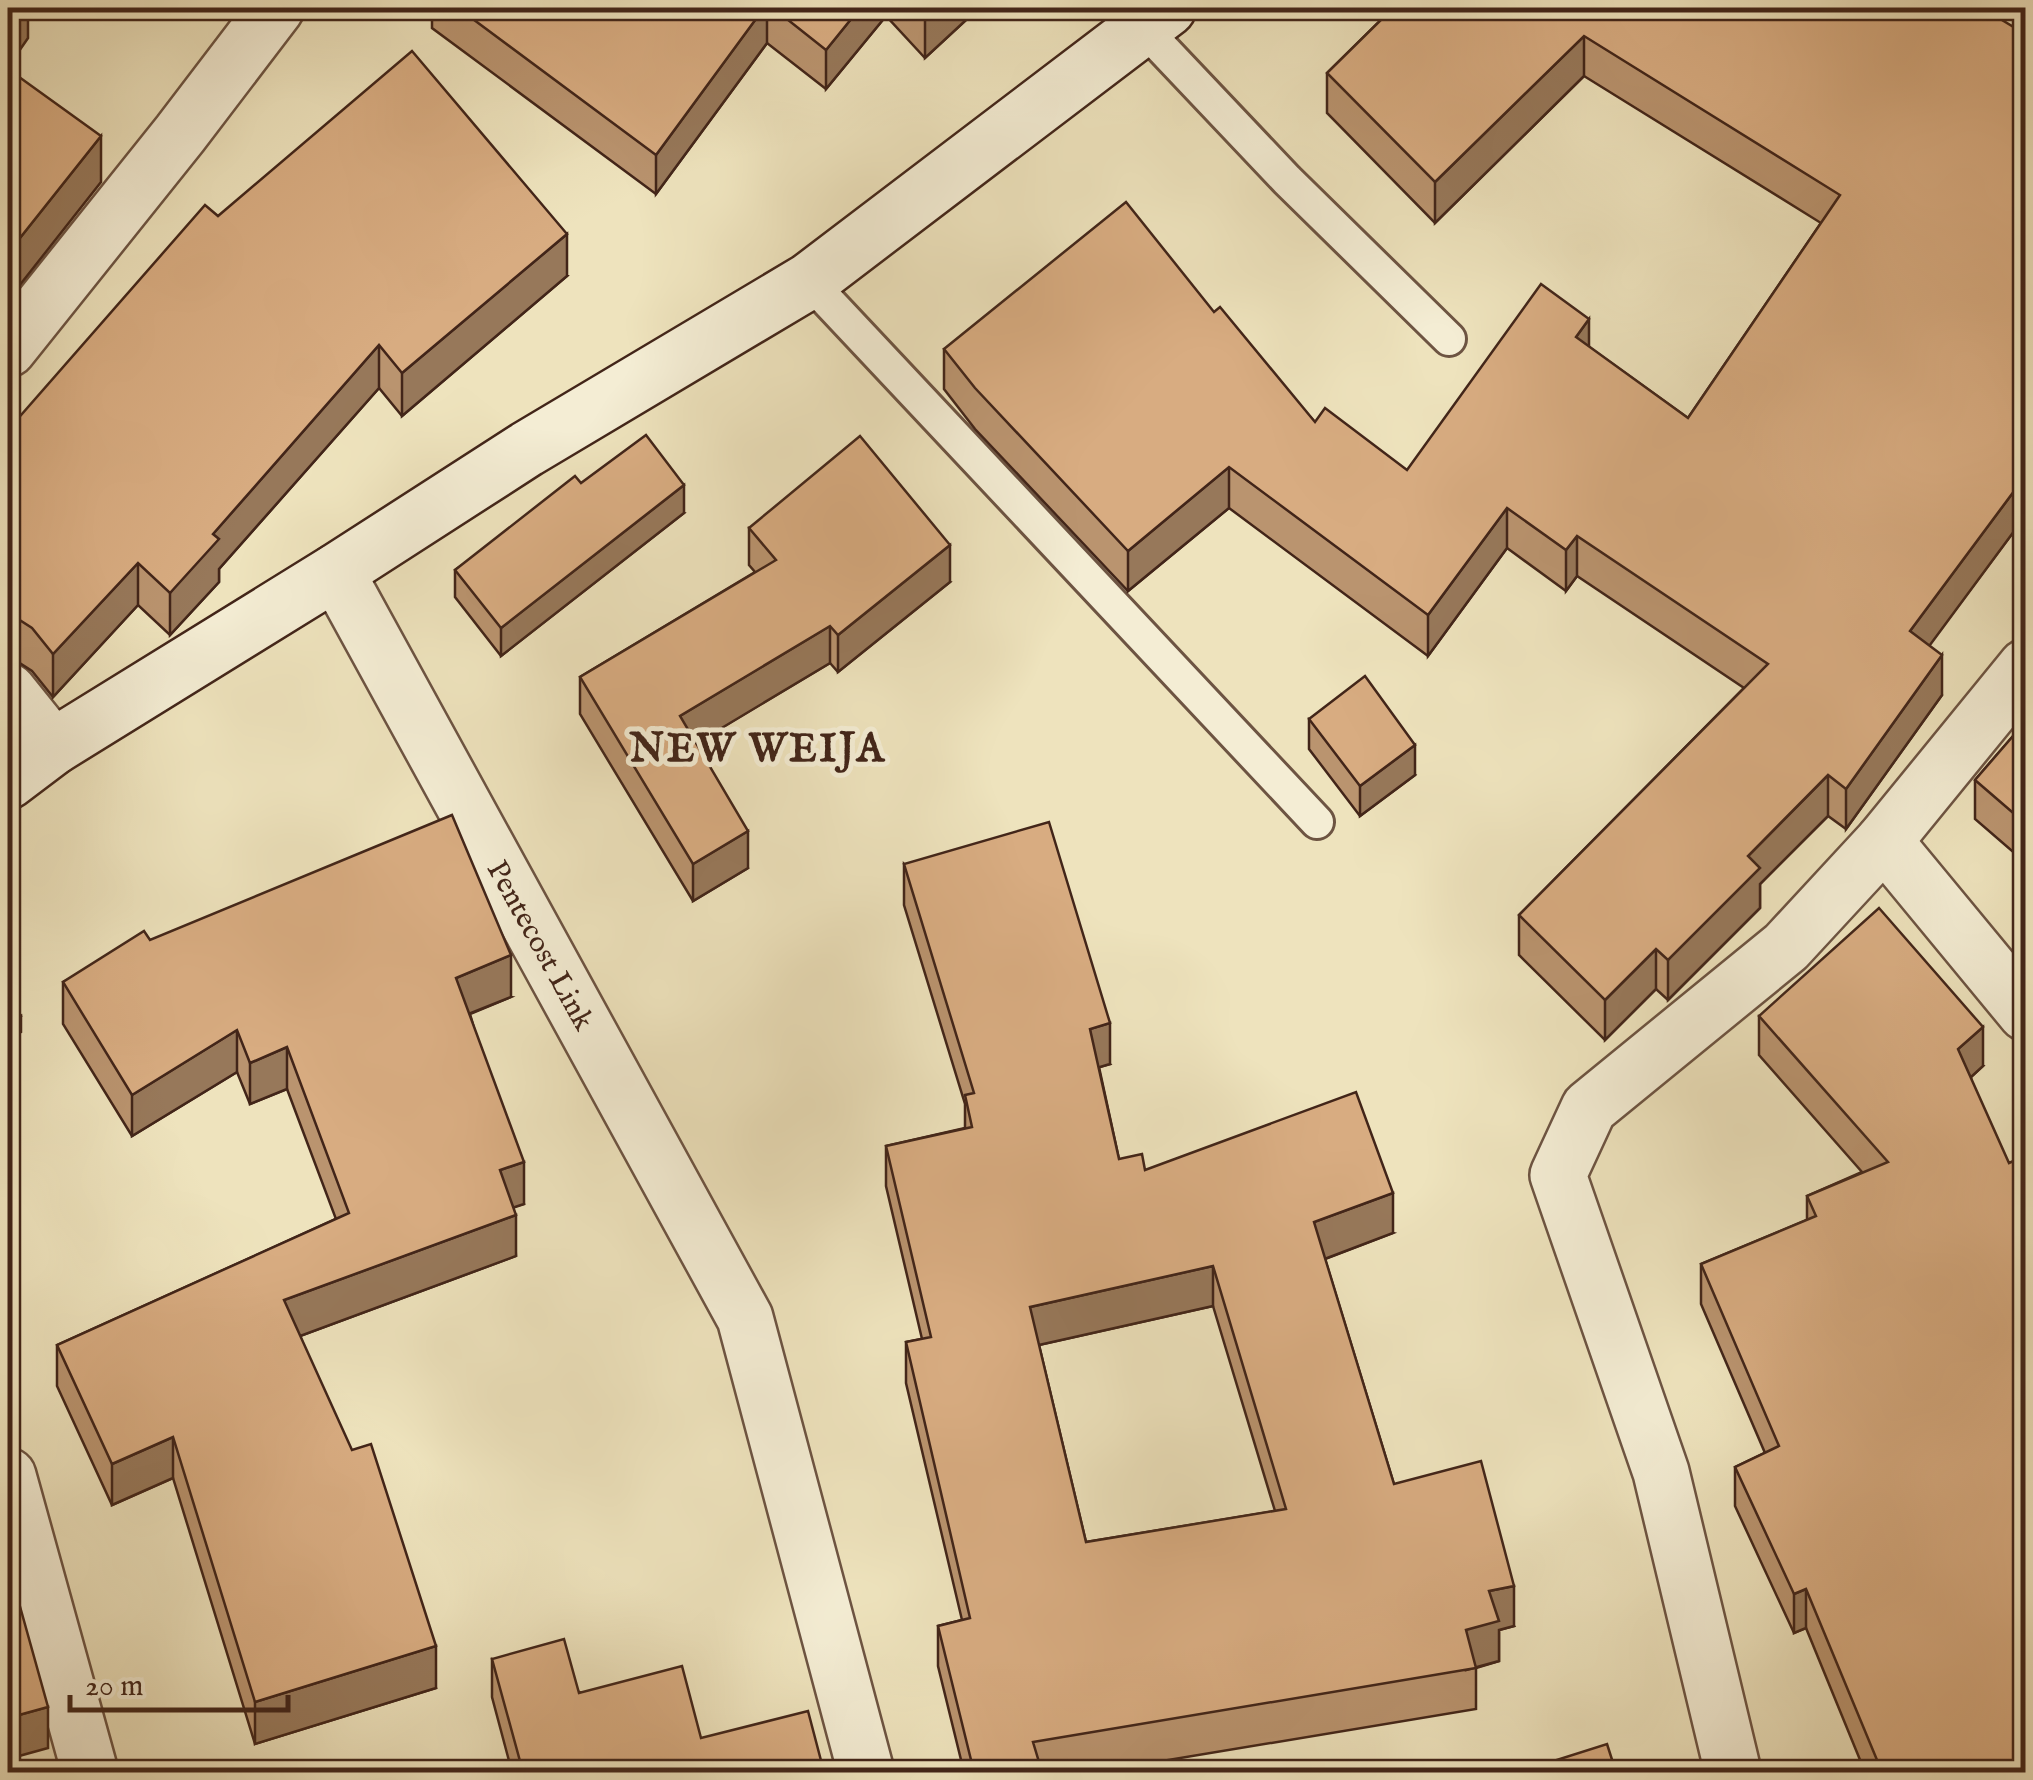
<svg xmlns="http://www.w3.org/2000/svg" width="2033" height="1780" viewBox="0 0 2033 1780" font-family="'IM FELL English',serif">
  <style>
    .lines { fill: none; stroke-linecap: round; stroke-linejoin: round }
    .lane-casing { stroke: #6d5442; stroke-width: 38 }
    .street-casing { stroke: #6d5442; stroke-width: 60 }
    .secondary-casing { stroke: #422519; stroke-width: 60 }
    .lane { stroke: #f4edd4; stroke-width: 32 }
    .street { stroke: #f4edd4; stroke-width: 55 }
    .secondary { stroke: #f4edd4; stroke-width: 55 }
    .wall { fill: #ba946f; stroke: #422519; stroke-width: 2.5; fill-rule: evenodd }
    .shaded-wall { fill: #97785a; stroke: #422519; stroke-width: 2.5 }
    .building { fill: #d8ac81; stroke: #422519; stroke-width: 2.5; fill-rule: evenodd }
    .labels { text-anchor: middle; stroke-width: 10; stroke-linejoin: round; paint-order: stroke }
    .street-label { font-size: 30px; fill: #422519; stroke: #f4edd4 }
    .district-label { font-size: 40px; font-weight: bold; letter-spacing: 2.5px; fill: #422519; stroke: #f4edd4 }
  </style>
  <rect width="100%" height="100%" fill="#eee3bd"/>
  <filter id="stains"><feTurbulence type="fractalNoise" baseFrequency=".002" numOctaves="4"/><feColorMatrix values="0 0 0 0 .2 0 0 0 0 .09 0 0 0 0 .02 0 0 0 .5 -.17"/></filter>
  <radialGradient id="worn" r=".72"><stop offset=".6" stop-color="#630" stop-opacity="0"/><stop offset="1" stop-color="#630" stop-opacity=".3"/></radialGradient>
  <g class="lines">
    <defs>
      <g id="lane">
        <polyline points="1144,29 1287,180 1449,339"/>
        <polyline points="809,281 1317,822"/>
      </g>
      <g id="street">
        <polyline points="8,349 180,134 276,8"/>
        <polyline points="336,572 745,1318 866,1772"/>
        <polyline points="8,691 53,747"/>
        <polyline points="1884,841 2026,1013"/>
        <polyline points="8,1476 90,1772"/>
        <polyline points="1733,1772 1661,1472 1558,1175 1589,1108 1786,947 1884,841 2026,667"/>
      </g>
      <polyline id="secondary" points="8,781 53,747 336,572 527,449 809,281 1168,8"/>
    </defs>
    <use href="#lane" class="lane-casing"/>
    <use href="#street" class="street-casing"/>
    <use href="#secondary" class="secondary-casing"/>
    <use href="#lane" class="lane"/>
    <use href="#street" class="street"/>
    <use href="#secondary" class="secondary"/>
  </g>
  <g class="wall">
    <polygon points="432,8 979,8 925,58 886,16 826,89 767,43 656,194 432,28"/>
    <polygon points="1393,8 1972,16 2017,29 2026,16 2026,515 1929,645 1942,695 1846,829 1828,816 1760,884 1760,908 1668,1000 1656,989 1605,1040 1519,955 1519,915 1744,688 1577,576 1566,591 1507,548 1428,656 1229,508 1128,591 975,429 944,389 944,349 1214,312 1315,422 1407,470 1589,347 1688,418 1821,223 1584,76 1435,223 1327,113 1327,73"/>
    <polygon points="218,216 567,276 402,416 379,388 219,569 219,582 170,635 138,605 53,697 32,671 18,662 8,661 8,430"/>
    <polygon points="581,483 684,513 501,656 455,597 455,570"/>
    <polygon points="749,528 950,582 838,672 830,663 696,743 748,868 693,901 580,714 580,677 755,572 749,565"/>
    <polygon points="1309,719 1415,775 1360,816 1309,749"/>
    <polygon points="2026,721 2026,863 1975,819 1975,780"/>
    <path d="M904 864 1110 1064 1099 1067 1119 1159 1145 1170 1393 1233 1325 1259 1394 1484 1514 1626 1499 1630V1661L1476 1668V1709L1096 1772H964L938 1666V1626L962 1620 906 1383V1342L922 1339 886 1186V1146L965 1128V1104L904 905ZM1213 1306 1275 1511 1086 1542 1039 1345Z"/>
    <polygon points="150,940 511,997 470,1014 524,1204 513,1207 516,1256 300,1336 436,1688 255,1744 173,1478 112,1505 57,1386 57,1345 336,1219 287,1089 250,1104 237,1072 132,1136 63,1024 63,982"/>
    <polygon points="1759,1016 1983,1066 1971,1077 2026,1772 1865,1772 1806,1628 1794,1633 1735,1506 1735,1467 1765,1453 1701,1304 1701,1264 1807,1220 1807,1196 1862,1172 1759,1055"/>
    <polygon points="492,1659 701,1738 824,1772 512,1772 492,1697"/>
  </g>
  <g class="shaded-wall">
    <polygon points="17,8 28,8 28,38 8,67 8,21"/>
    <polygon points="764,8 767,8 767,43 656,194 656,155"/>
    <polygon points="860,8 886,8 886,16 826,89 826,50"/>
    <polygon points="937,8 979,8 925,58 925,19"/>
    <polygon points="1584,36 1584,76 1435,223 1435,182"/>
    <polygon points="101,136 101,182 8,300 8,253"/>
    <polygon points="2026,180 2026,220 2016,196"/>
    <polygon points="567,234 567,276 402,416 402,373"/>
    <polygon points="1589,319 1589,359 1576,337"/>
    <polygon points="379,345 379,388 219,569 219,582 170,635 170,593 213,534"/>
    <polygon points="1229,467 1229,508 1128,591 1128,551"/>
    <polygon points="2026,475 2026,515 1910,672 1910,631"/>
    <polygon points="684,485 684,513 501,656 501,628"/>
    <polygon points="1507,508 1507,548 1428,656 1428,615"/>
    <polygon points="1577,536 1577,576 1566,591 1566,550"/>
    <polygon points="950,545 950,582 838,672 838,635"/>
    <polygon points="138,563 138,605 53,697 53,654"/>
    <polygon points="830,626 830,663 680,753 680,716"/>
    <polygon points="1942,655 1942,695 1846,829 1846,789"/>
    <polygon points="1415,745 1415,775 1360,816 1360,786"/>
    <polygon points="1828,775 1828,816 1760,884 1760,908 1668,1000 1668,960 1748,856"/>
    <polygon points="748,831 748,868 693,901 693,864"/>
    <polygon points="1656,949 1656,989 1605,1040 1605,1000"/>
    <polygon points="511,955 511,997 456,1019 456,978"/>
    <polygon points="21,1016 21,1032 8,1039 8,1024"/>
    <polygon points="1110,1023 1110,1064 1090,1070 1090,1029"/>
    <polygon points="1983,1027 1983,1066 1958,1089 1958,1049"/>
    <polygon points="237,1030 237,1072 132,1136 132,1095"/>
    <polygon points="287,1047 287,1089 250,1104 250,1063"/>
    <polygon points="524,1162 524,1204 500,1212 500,1170"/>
    <polygon points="1393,1193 1393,1233 1314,1263 1314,1222"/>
    <polygon points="516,1215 516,1256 284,1342 284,1300"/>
    <polygon points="1213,1266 1213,1306 1030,1347 1030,1307"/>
    <polygon points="173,1437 173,1478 112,1505 112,1464"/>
    <polygon points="1514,1586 1514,1626 1499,1630 1499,1661 1466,1670 1466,1630 1489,1591"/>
    <polygon points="1806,1589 1806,1628 1794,1633 1794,1594"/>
    <polygon points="436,1646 436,1688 255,1744 255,1702"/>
    <polygon points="48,1707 48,1748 8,1759 8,1718"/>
  </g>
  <g class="building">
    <polygon points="8,8 17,8 8,21"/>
    <polygon points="458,8 764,8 656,155"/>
    <polygon points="773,8 860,8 826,50"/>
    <polygon points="914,8 937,8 925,19"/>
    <polygon points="1393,8 1959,8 1972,16 1977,8 1982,8 2017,29 2026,16 2026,180 2016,196 2026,203 2026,475 1910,631 1942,655 1846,789 1828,775 1748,856 1760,868 1668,960 1656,949 1605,1000 1519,915 1768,664 1577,536 1566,550 1507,508 1428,615 1229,467 1128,551 975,388 944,349 1126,202 1214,312 1220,307 1315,422 1325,408 1407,470 1541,284 1589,319 1576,337 1688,418 1840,195 1584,36 1435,182 1327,73"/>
    <polygon points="412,51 567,234 402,373 379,345 213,534 219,539 170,593 138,563 53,654 32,628 18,619 8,618 8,430 205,205 218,216"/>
    <polygon points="8,69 101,136 8,253"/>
    <polygon points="646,435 684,485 501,628 455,570 575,476 581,483"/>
    <polygon points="860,436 950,545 838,635 830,626 680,716 748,831 693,864 580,677 776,560 749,528"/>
    <polygon points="1365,676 1415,745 1360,786 1309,719"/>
    <polygon points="2026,721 2026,824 1975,780"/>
    <polygon points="452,815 511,955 456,978 524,1162 500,1170 516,1215 284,1300 352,1450 371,1444 436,1646 255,1702 173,1437 112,1464 57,1345 349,1213 287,1047 250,1063 237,1030 132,1095 63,982 144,931 150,940"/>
    <path d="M1049 822 1110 1023 1090 1029 1119 1159 1142 1154 1145 1170 1356 1092 1393 1193 1314 1222 1394 1484 1481 1461 1514 1586 1489 1591 1499 1621 1466 1630 1476 1668 1033 1742 1042 1772H974L938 1626 970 1618 906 1342 931 1337 886 1146 972 1127 965 1095 974 1093 904 864ZM1213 1266 1286 1509 1086 1542 1030 1307Z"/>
    <polygon points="1879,908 1983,1027 1958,1049 2009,1163 2018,1159 2026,1176 2026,1772 1882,1772 1806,1589 1794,1594 1735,1467 1779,1446 1701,1264 1816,1216 1807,1196 1888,1162 1759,1016"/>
    <polygon points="8,991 21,1016 8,1024"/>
    <polygon points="14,1585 48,1707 8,1718 8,1587"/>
    <polygon points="564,1639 579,1693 682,1666 701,1738 808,1711 824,1772 523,1772 492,1659"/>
    <polygon points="1607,1744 1616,1772 1519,1772"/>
  </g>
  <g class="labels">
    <g class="street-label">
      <text transform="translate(541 945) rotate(61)" y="10">Pentecost Link</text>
    </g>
    <g class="district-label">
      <text x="758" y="761">NEW WEIJA</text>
    </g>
  </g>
  <rect width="2033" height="1780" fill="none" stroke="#eee3bd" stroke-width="40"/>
  <rect x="10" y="10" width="2013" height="1760" fill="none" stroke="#422519" stroke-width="5"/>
  <rect x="20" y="20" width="1993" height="1740" fill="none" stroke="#422519" stroke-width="2.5"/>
  <path d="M70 1695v15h218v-15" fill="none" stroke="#422519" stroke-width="5"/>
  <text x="85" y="1695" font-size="30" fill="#422519" stroke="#f4edd4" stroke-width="8" paint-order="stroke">20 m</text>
  <rect width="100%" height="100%" filter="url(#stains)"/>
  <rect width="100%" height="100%" fill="url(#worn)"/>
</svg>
